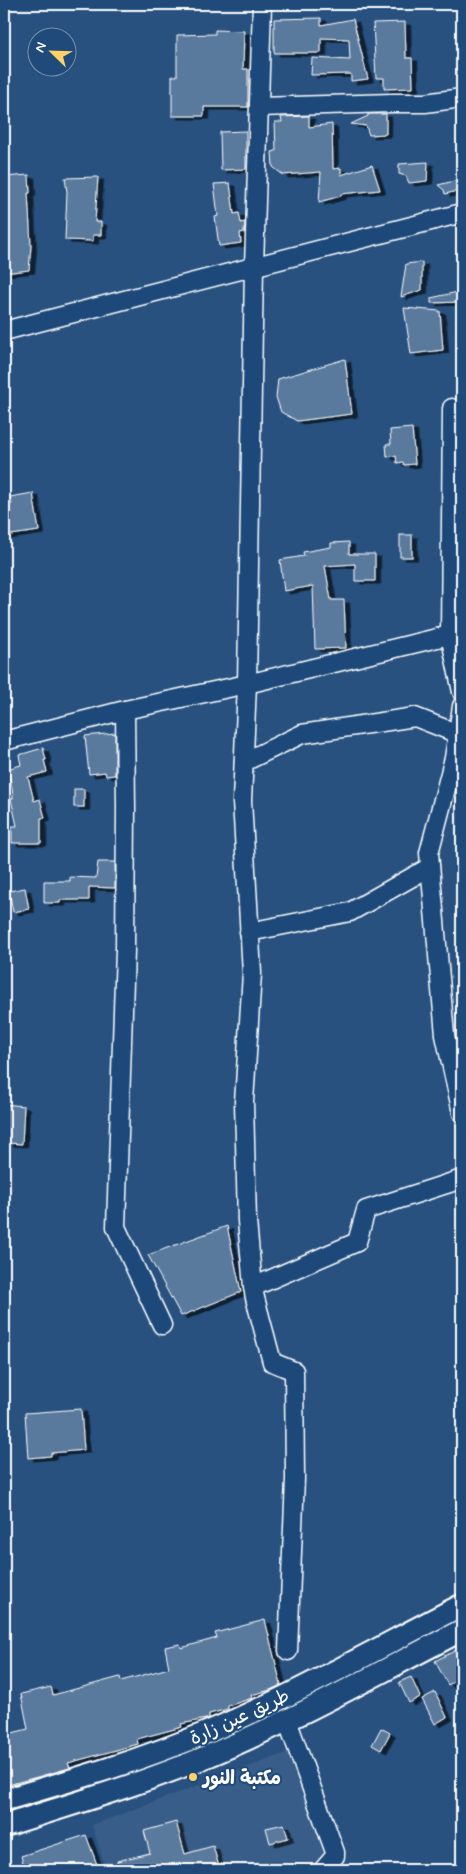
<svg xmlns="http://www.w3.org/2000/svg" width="466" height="1874" viewBox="0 0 466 1874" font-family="Mynerve,'Playpen Sans Arabic',sans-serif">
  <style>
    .built { fill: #375d88 }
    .building { fill: #5a7a9d; stroke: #fff; filter: url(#shadow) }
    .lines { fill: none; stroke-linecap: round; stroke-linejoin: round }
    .minor-casing { stroke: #fff; stroke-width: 21 }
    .major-casing { stroke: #fff; stroke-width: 25 }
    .minor { stroke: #1f4a7a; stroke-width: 18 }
    .major { stroke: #1f4a7a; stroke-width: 21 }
    .poi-dot { fill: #ffd166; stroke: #1f4a7a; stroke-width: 2 }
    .labels { text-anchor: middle; stroke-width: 4; stroke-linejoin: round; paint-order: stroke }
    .street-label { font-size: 19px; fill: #fff; stroke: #1f4a7a }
    .poi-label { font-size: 19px; font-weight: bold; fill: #fff; stroke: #1f4a7a; text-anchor: start }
  </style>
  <defs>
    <filter id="shadow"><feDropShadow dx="5.5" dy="3" stdDeviation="0" flood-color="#0009"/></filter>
  </defs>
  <rect width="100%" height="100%" fill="#28517f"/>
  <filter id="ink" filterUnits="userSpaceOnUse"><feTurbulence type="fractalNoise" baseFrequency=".02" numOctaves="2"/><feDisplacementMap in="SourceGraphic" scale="10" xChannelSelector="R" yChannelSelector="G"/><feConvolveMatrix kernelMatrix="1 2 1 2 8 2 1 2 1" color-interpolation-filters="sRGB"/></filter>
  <g filter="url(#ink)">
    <polygon class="built" points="296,1749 332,1855 319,1870 106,1870 92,1825"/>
    <g class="building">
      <polygon points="321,18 321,25 353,19 368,79 351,81 351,74 311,75 312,58 350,60 349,39 321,38 321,53 274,53 274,19"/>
      <polygon points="405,22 406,58 412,58 413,88 384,89 384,78 376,78 373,23"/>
      <polygon points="215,30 244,31 243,69 248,69 248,107 204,107 204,116 172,116 172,76 177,76 177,35 215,34"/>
      <polygon points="368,114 386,114 386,134 369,135 366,126 351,124 368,116"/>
      <polygon points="309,116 309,127 332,124 333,169 341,168 341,175 372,165 380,190 341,194 341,196 319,202 321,172 283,175 273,167 272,152 276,151 275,122 282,122 281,117"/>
      <polygon points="246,131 246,169 221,170 220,132"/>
      <polygon points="428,162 427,181 409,183 406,176 399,174 399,164"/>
      <polygon points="29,175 30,193 28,193 31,246 29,270 4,273 4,177"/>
      <polygon points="98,177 95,222 101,222 101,235 93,235 93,241 65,240 67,192 65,178"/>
      <polygon points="458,180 462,190 445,194 444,190 438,185"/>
      <polygon points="230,183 234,214 239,213 241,223 245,222 244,232 240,233 241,243 219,246 215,217 218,216 214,184"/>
      <polygon points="422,262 422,290 401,297 406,264"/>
      <polygon points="462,291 462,302 431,303 431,298"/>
      <polygon points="404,308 440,311 443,350 411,354"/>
      <polygon points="345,359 352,414 297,421 281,412 276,397 278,379"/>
      <polygon points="412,428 415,464 404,465 403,462 397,463 396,456 387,457 386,444 391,444 390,430"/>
      <polygon points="33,493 39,531 4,536 4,506 12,504 10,497"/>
      <rect x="400" y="535" width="12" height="22"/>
      <polygon points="349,542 349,554 375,554 375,581 355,581 355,564 325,566 331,600 344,600 346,648 315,649 313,586 284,591 280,560 304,556 303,552 331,547 331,543"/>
      <polygon points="115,733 115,775 106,776 105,772 89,774 85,736"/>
      <polygon points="43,748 46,760 44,760 47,772 28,777 34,801 40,799 45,818 41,818 41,843 12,843 12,826 17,826 11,799 13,798 12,787 7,769 21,765 19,755"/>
      <rect x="74" y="789" width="10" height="18"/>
      <polygon points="98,862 115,862 115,888 89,887 89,900 60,900 60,903 44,903 44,881 70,881 70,877 96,878"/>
      <polygon points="25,888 29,909 13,912 9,891"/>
      <polygon points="4,1104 24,1106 22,1144 8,1143 9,1140 4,1140"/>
      <polygon points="227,1226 241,1292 181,1316 148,1255"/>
      <polygon points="81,1409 84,1450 51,1453 51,1456 28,1458 25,1413"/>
      <polygon points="265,1620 281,1685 270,1690 251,1695 252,1698 228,1706 228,1709 209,1714 209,1718 206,1719 181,1724 182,1727 137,1739 138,1744 68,1763 70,1768 4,1786 4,1735 28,1729 21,1694 51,1687 53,1695 120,1677 121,1681 169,1668 165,1647 180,1644 181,1648 217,1638 215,1633"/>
      <polygon points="462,1647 462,1677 448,1685 435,1661"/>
      <polygon points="411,1677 420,1697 409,1703 399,1682"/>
      <polygon points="435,1692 447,1717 435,1724 422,1699"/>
      <polygon points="381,1728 390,1733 381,1750 372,1745"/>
      <polygon points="176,1822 185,1854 213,1846 220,1870 119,1870 117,1861 150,1853 144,1831"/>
      <polygon points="284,1824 288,1838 270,1843 266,1828"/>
      <polygon points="86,1835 99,1870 74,1870 72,1866 58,1870 25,1870 21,1856"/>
    </g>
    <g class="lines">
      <defs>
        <g id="minor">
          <polyline points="262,4 254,267 247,684 242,801 252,973 244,1102 247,1221 253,1287 255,1298 272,1362 294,1371 295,1478 288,1651"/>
          <polyline points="259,107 393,103 425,103 462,98"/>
          <polyline points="4,331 462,213"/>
          <polyline points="452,408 450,635 462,692"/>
          <polyline points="462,706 454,758 429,853 445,1035 462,1113"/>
          <polyline points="125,710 126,808 125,950 116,1227 162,1325"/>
          <polyline points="4,741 125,710 247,684 462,632"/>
          <polyline points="244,762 302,734 415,717 458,734"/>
          <polyline points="249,932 350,912 430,867"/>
          <polyline points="253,1287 357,1242 366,1210 462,1179"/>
          <polyline points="287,1720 335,1852 335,1856 323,1870"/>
        </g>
        <g id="major">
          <path d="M4 1800C73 1780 142 1760 208 1732 295 1695 378 1648 462 1605"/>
          <path d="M4 1826C72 1804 142 1784 208 1756 295 1720 378 1673 462 1630"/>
        </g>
      </defs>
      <use href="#minor" class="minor-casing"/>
      <use href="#major" class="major-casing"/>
      <use href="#minor" class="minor"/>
      <use href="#major" class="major"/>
    </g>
  </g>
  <circle class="poi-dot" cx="193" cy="1777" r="5"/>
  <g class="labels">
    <g class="street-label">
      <text transform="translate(239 1716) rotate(-25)" y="7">طريق عين زارة</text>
    </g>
    <g class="poi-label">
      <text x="203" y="1784">مكتبة النور</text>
    </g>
  </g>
  <rect width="466" height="1874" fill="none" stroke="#1f4a7a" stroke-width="20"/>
  <rect x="10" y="10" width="446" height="1854" fill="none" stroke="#fff" stroke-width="2" filter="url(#ink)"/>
  <g transform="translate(52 52) rotate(293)"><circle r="24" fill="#1f4a7a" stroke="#7992af"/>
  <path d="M0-4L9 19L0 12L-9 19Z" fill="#ffd166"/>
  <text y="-8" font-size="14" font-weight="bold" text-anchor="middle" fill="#ffffff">N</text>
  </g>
</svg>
